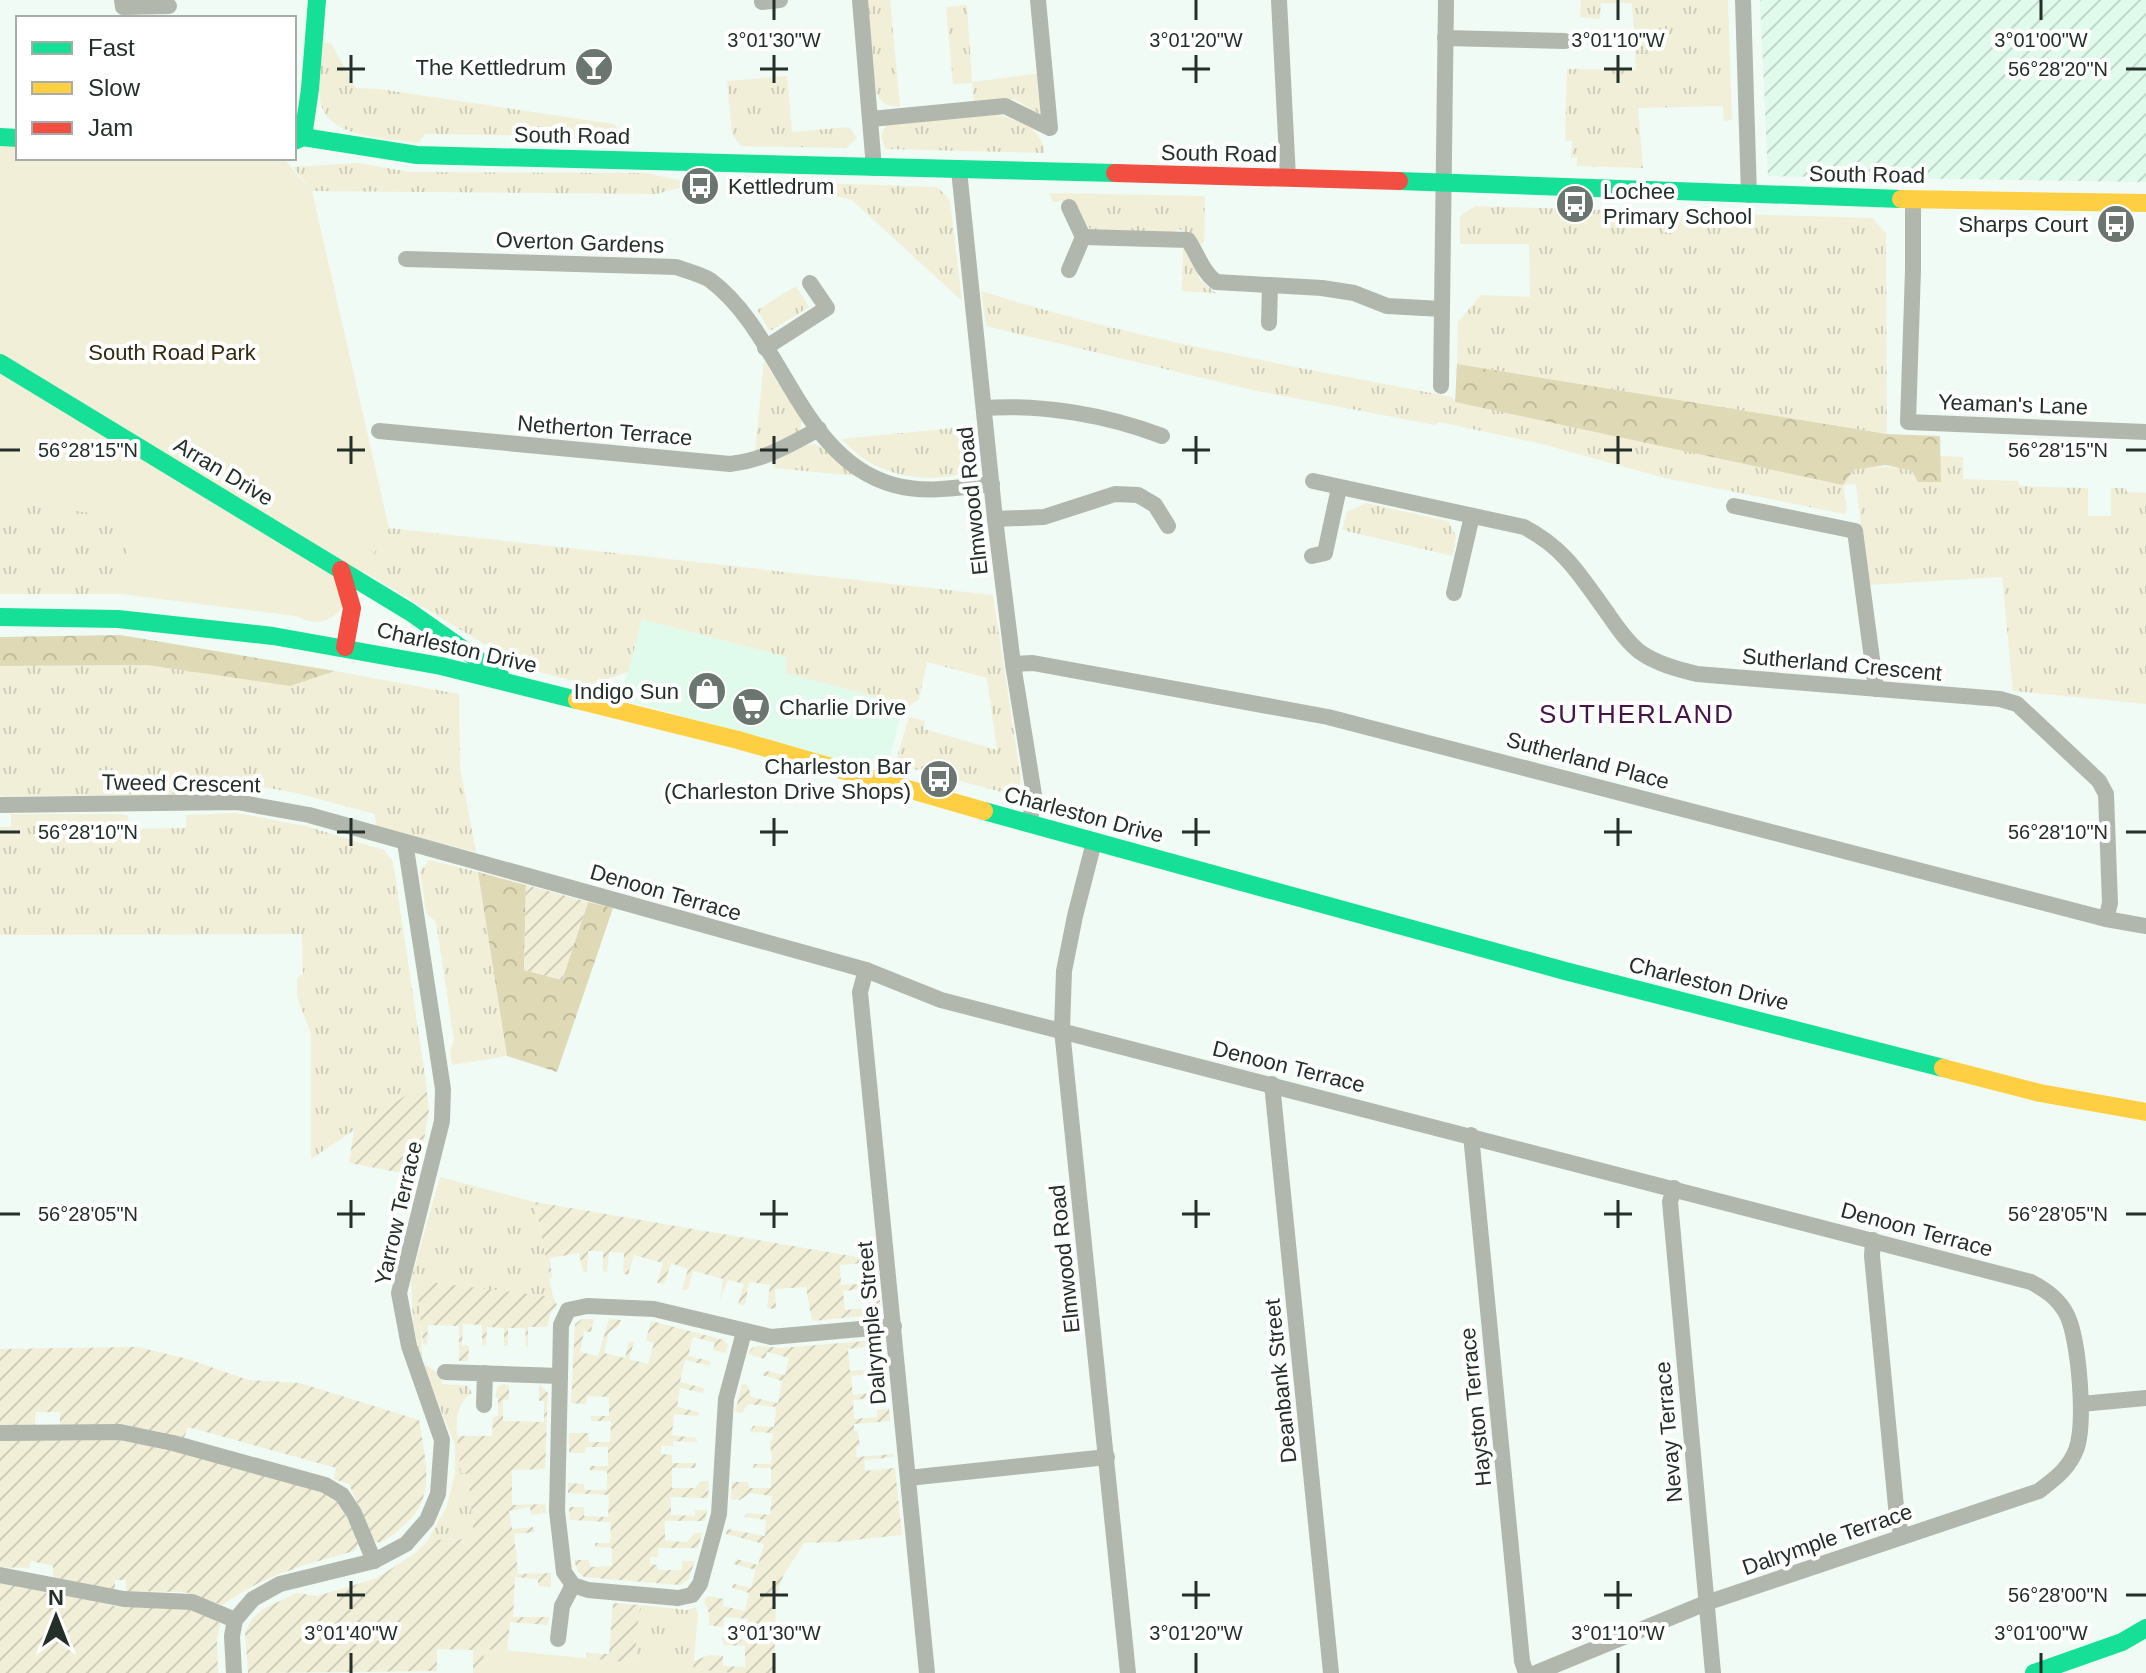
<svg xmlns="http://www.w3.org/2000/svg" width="2146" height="1673" viewBox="0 0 2146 1673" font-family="Arial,sans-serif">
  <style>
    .built { fill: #e0faec }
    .industrial { fill: url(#industrial-furrows) }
    .grass { fill: url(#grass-tufts) }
    .forest { fill: url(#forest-crowns) }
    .park { fill: #f1efd8 }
    .garden { fill: url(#garden-furrows) }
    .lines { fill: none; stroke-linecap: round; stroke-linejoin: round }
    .street { stroke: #b2b7ae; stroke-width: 16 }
    .fast { stroke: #16e098; stroke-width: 18 }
    .slow { stroke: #ffcf43; stroke-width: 18 }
    .jam { stroke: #f24e42; stroke-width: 18 }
    .ticks { fill: none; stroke: #232f28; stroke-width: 3 }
    .labels { text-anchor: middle; stroke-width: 8; stroke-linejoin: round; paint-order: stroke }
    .poi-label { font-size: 22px; fill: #232f28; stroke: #fff; text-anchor: end }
    .street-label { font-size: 22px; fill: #232f28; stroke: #fff }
    .park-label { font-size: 22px; fill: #322a0e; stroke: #fff }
    .quarter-label { font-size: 26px; letter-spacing: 2px; fill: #451547; stroke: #fff }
    .ticks-label { font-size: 20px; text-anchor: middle; fill: #232f28; stroke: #fff; stroke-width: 8; stroke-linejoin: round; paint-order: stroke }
  </style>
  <defs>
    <pattern id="industrial-furrows" width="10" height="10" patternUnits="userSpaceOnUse" patternTransform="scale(2)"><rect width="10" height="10" fill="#e0faec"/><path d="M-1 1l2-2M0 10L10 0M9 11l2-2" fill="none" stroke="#c0d7ca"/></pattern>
    <pattern id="grass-tufts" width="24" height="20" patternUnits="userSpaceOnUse" patternTransform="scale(2)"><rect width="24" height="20" fill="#f1efd8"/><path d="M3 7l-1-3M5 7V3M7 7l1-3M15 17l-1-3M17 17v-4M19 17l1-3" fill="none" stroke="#cecdb9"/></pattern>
    <pattern id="forest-crowns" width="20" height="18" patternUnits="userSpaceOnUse" patternTransform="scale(2)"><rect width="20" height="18" fill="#dfd9b5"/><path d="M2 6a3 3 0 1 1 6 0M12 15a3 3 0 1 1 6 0" fill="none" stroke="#bfbb9c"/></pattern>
    <pattern id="garden-furrows" width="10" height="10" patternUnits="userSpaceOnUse" patternTransform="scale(2)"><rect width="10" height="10" fill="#f1efd8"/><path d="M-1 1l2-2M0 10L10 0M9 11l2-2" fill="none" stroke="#cecdb9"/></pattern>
  </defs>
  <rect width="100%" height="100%" fill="#f0fbf5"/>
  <polygon class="built" points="642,619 786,657 787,673 903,704 886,772 620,699"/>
  <polygon class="industrial" points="1760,0 2146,0 2146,182 1768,176"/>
  <g class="grass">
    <path d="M867 0H890L900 106C886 107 882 104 876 92Z"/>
    <polygon points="1581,0 1728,0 1732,120 1724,121 1723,106 1638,108 1643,168 1577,166 1577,157 1571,158 1572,141 1565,141 1567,69 1636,70 1632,3 1601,3 1600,19 1580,17"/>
    <polygon points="967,5 972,82 1042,73 1045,117 1014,99 974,101 972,83 953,84 946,7"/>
    <path d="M322 43H331L356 88 379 89 614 124 626 142 553 136 425 134 418 143C387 137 327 140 320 100 317 83 322 60 322 43Z"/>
    <polygon points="787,76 792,132 849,127 857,138 846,148 741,146 732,134 727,81"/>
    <path d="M994 113C1020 123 1039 123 1045 153L886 149C881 139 879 134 887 125Z"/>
    <polygon points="358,163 410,172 647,173 695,184 656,194 312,191 293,167"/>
    <polygon points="787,182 937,187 950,200 962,301 852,200 840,197 784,195"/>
    <polygon points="1049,193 1205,196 1204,242 1202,245 1191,235 1179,229 1171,234 1095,230 1088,228 1074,200 1053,202"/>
    <polygon points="1475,206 1873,218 1886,234 1887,434 1457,364 1458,322 1481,295 1530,297 1529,244 1460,244 1460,216"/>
    <polygon points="1183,248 1191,255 1200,280 1216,293 1182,291"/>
    <polygon points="796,286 809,307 770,331 757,310"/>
    <path d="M981 291C1134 340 1295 366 1452 397L1455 402 1843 484 1853 470C1893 464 1903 467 1941 482L1940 456 1963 457V479L2018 481 2019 486 2088 488V516H2111V488H2126L2127 492 2146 493V704L2013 691 2002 577 1868 585 1856 484 1843 485 1847 508 1845 514 1665 478 1542 444 1439 422 1435 425 1257 391 986 326Z"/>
    <polygon points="764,361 802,420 800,433 755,453"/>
    <path d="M974 426 976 466C948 486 894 479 866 460 857 454 849 446 841 439Z"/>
    <polygon points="814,444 822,447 855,476 774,468 772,463 805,445"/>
    <polygon points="0,499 131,519 121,594 0,594"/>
    <polygon points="1366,503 1448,521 1456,536 1453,556 1342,530 1347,512"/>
    <polygon points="389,528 993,595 1021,779 1017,796 895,764 909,717 925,721 924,729 997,750 987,678 927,662 919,699 910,706 786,673 786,657 642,619 628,672 589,685 524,668 363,571"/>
    <polygon points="147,665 290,686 335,671 459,694 460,767 476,852 376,827 375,814 292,792 249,785 191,785 188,795 0,796 0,666"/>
    <polygon points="237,813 306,826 384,850 393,862 426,1082 311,1159 311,1034 297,997 297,978 303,974 302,934 0,935 0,827 11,827 11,814 122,814 128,816 128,829 186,828 186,815"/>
    <polygon points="429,860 478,872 507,1056 452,1065 450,1050 454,1040 436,922 426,913 420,871"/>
    <path d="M440 1177 535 1202 553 1297 420 1282 422 1363 441 1375 442 1384 468 1386 472 1393C446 1409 461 1447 461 1473L468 1472 474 1539 428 1540 447 1506 455 1473V1445L422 1363 413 1324 411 1280Z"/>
    <polygon points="640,1605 687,1610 696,1607 698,1615 693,1669 634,1663"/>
  </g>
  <g class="forest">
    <polygon points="1457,364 1887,434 1940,436 1941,482 1918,482 1912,471 1886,465 1853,470 1843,485 1455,402"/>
    <polygon points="120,635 335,671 290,686 147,665 0,666 0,637"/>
    <polygon points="478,872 526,885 524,970 562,980 588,902 613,908 557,1072 507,1056"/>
  </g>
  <g class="park">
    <path d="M0 137 18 138V158H283L312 191 389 528 339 612C324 624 314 625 296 616L121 594 131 519 0 499Z"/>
    <polygon points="484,1648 733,1673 483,1673 481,1653"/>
  </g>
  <g class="garden">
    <polygon points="526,885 588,902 562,980 524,970"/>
    <polygon points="426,1082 429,1110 418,1176 349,1163 354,1130"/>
    <polygon points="535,1202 875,1260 876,1271 864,1272 863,1263 840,1265 841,1285 862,1284 862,1289 843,1291 845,1310 868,1308 868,1302 880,1300 880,1307 873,1315 812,1321 806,1287 775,1289 776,1309 767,1308 770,1285 749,1282 745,1305 738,1304 744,1284 728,1280 720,1299 723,1279 693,1271 688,1290 682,1290 688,1269 671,1263 664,1284 657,1283 663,1263 634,1255 628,1275 623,1273 624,1253 609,1252 607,1272 603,1271 603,1251 588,1251 587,1271 583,1273 579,1253 550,1258 552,1278 550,1279"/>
    <polygon points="420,1281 553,1297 557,1305 550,1314 547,1327 528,1327 528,1348 526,1346 525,1328 508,1328 508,1346 504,1346 504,1328 487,1327 486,1345 482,1346 482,1325 463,1324 462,1345 469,1346 468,1361 459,1361 459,1326 428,1325 427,1345 423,1344 418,1296"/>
    <polygon points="582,1319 594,1319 591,1332 584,1331 580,1352 598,1356 609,1319 621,1320 619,1326 609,1332 604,1353 625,1358 629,1341 634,1342 629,1359 648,1364 654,1343 646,1340 651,1321 724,1340 728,1345 726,1353 713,1350 715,1343 693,1337 688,1356 710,1361 710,1366 685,1360 680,1382 704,1388 703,1393 680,1388 677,1407 699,1412 698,1416 674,1414 672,1435 696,1438 697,1442 673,1441 673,1446 661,1446 661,1454 672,1455 672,1463 696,1463 695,1468 672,1468 672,1488 695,1488 701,1481 709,1481 708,1498 671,1497 671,1515 695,1516 695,1510 707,1510 705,1521 665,1521 665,1541 687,1542 694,1533 702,1533 698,1548 658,1548 658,1557 650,1557 650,1564 657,1565 658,1570 682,1570 682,1561 695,1561 688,1580 680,1585 584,1577 578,1572 574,1560 589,1560 590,1567 612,1566 612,1548 595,1547 595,1543 610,1543 611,1522 570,1520 569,1507 584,1507 584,1516 608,1517 609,1495 568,1493 568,1483 584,1484 585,1490 607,1490 607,1471 590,1470 590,1466 608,1466 608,1447 586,1447 585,1453 569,1453 569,1433 588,1433 589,1442 610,1442 611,1421 591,1421 591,1416 609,1416 609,1397 587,1396 586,1404 571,1403 575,1324"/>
    <polygon points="877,1340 883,1344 884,1356 872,1357 871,1346 848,1349 850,1371 885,1368 886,1380 874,1380 873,1374 851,1376 853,1395 871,1393 872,1398 853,1400 854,1419 877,1417 877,1410 889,1408 890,1421 854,1424 854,1431 858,1431 860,1446 856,1447 857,1457 894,1454 894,1457 864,1460 865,1471 895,1468 902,1535 836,1542 804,1543 783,1576 776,1597 774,1673 733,1673 693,1669 694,1661 710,1655 723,1656 723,1666 745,1667 745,1646 724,1645 722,1638 746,1640 748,1619 724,1617 723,1627 709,1625 709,1613 704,1600 708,1596 724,1599 723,1606 745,1611 749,1593 732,1588 734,1584 751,1588 756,1570 734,1564 736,1559 758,1565 764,1544 726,1534 727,1529 765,1536 766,1520 744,1517 748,1513 770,1515 772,1496 750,1493 740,1500 731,1499 732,1482 748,1482 749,1488 771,1488 771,1468 753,1468 754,1464 772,1464 770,1441 772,1441 773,1433 750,1432 753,1426 774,1427 776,1407 748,1404 742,1413 735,1412 742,1384 748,1385 751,1397 778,1403 782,1381 762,1375 766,1371 785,1375 789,1358 767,1352 765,1359 748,1354 752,1348 758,1346 781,1348"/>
    <path d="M137 1347 188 1359 248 1380 300 1383 419 1420C429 1479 438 1508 380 1543L374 1541 349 1484 334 1479 336 1468 188 1427 184 1438 60 1425V1412H36L35 1425 0 1426V1349Z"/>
    <polygon points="504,1384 509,1385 509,1400 503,1400 503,1421 544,1422 544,1401 539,1401 539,1384 548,1393 545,1469 512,1470 512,1505 545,1504 546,1513 531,1515 530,1507 509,1511 512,1529 533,1527 535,1532 514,1534 518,1574 551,1573 551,1587 538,1586 538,1579 515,1577 513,1617 549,1617 548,1625 510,1622 507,1651 484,1649 483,1673 473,1673 473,1650 437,1649 437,1671 248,1673 245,1632 252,1619 263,1609 297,1593 318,1596 377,1578 414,1554 428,1540 474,1539 468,1473 461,1473 457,1436 492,1436 493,1417 498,1416 498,1399 495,1396 498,1387"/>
    <path d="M119 1439 158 1446 322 1490 337 1498 359 1543 354 1551C302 1566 268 1573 222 1605L185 1592 126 1591V1580H115V1591L53 1577V1566L31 1561 29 1568 0 1567V1440Z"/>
    <polygon points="0,1582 13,1583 115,1606 192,1609 220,1623 217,1641 218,1673 0,1673"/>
    <polygon points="613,1603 640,1605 634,1663 586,1658 587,1653 609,1654"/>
  </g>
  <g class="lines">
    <g class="street">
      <polyline points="122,0 123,7 169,6"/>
      <polyline points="860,0 874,168"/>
      <polyline points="1279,0 1288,178"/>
      <polyline points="1743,0 1749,195"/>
      <polyline points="762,2 780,0"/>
      <polyline points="1445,38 1565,41"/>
      <polyline points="871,119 1005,106 1050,128 1038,0"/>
      <polyline points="959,170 995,519 1013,664 1035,801 1028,824"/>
      <polyline points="1913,199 1913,270 1908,422 2146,432"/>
      <path d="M1083 237 1188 240C1198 255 1202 271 1216 282L1322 288 1354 293 1387 306 1442 309"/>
      <path d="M406 259 676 267C687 271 700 274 710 280 782 333 800 460 894 485 926 494 960 487 992 484"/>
      <polyline points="1069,270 1083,237 1069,207"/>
      <polyline points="1269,323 1270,285"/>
      <polyline points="765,348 827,308 810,283"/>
      <polyline points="1441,386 1446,0"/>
      <path d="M984 408C1043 404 1107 415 1162 436"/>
      <path d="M379 431 730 464C765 460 789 445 819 429"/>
      <path d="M1313 481 1524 527C1566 549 1581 577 1608 614 1617 627 1627 642 1640 652 1657 664 1677 669 1697 674L2000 699 2017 704 2099 781 2106 794 2110 903 2106 919"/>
      <polyline points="1734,506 1855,531 1876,689"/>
      <polyline points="995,519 1044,517 1115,494 1138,495 1155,505 1168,526"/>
      <polyline points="1312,556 1325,553 1339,488"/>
      <polyline points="1454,593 1472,516"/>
      <polyline points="1013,664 1033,663 1328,717 2106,919 2146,926"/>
      <path d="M0 805 237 802 309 815 866 970 941 1000 2031 1282C2046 1290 2059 1299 2067 1315 2079 1340 2086 1424 2076 1450 2068 1470 2054 1479 2039 1491L1706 1603 1536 1673"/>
      <polyline points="1094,842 1075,916 1064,971 1062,1030 1128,1673"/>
      <polyline points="866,970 860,992 927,1673"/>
      <polyline points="1272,1084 1331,1673"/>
      <polyline points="1471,1135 1522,1661 1526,1673"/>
      <polyline points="1674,1188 1670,1202 1713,1673"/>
      <polyline points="1873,1240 1872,1256 1897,1517 1902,1537"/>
      <polyline points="445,1372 560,1376 561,1325 568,1310 587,1306 654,1309 771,1337 894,1326"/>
      <polyline points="560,1376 557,1511 564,1572 573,1585 588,1590 678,1598 692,1595 700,1584 719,1514 726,1399 744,1332"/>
      <polyline points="2081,1404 2146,1398"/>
      <polyline points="484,1405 485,1373"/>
      <polyline points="0,1433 120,1432 173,1443 325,1485 342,1495 354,1513 374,1561"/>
      <polyline points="908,1478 1107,1457"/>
      <polyline points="0,1575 124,1599 192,1602 235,1620"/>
      <polyline points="558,1639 562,1606 573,1585"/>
      <polyline points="234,1673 232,1636 235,1620 253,1599 280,1584 374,1561 406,1544 427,1520 438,1494 442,1440 409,1346 399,1293 442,1121 443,1089 405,842"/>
    </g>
    <g class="fast">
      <polyline points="0,137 18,138"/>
      <polyline points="303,137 310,89 317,0"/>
      <polyline points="294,141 303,137 417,155 1115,173"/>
      <polyline points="1399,181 1901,199"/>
      <polyline points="0,363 410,612 500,675"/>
      <polyline points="0,617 118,619 273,636 441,666 577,700"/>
      <polyline points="984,811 1565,971 1943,1068"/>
      <polyline points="2034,1673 2122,1642 2146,1628"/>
    </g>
    <g class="slow">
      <polyline points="1901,199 2146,203"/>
      <polyline points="577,700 738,740 984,811"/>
      <polyline points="1943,1068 2040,1093 2146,1112"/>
    </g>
    <g class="jam">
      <polyline points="1115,173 1399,181"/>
      <polyline points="341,570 352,608 345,647"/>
    </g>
  </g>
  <path class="ticks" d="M774 0V20M1196 0V20M1618 0V20M2041 0V20M351 55V83M774 55V83M1196 55V83M1618 55V83M337 69H365M760 69H788M1182 69H1210M1604 69H1632M2126 69H2146M351 436V464M774 436V464M1196 436V464M1618 436V464M0 450H20M337 450H365M760 450H788M1182 450H1210M1604 450H1632M2126 450H2146M351 818V846M774 818V846M1196 818V846M1618 818V846M0 832H20M337 832H365M760 832H788M1182 832H1210M1604 832H1632M2126 832H2146M351 1200V1228M774 1200V1228M1196 1200V1228M1618 1200V1228M0 1214H20M337 1214H365M760 1214H788M1182 1214H1210M1604 1214H1632M2126 1214H2146M351 1581V1609M774 1581V1609M1196 1581V1609M1618 1581V1609M337 1595H365M760 1595H788M1182 1595H1210M1604 1595H1632M2126 1595H2146M351 1653V1673M774 1653V1673M1196 1653V1673M1618 1653V1673M2041 1653V1673"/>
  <defs>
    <symbol id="bar-disc" viewBox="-11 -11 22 22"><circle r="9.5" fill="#6b7670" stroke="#fff"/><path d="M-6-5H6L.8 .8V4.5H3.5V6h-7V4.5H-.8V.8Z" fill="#fff"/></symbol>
    <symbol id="bus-disc" viewBox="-11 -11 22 22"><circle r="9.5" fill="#6b7670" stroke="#fff"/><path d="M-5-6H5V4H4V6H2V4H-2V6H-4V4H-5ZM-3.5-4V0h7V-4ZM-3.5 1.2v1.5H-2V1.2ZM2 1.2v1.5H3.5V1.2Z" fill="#fff"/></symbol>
    <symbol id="shop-disc" viewBox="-11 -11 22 22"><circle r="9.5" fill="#6b7670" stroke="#fff"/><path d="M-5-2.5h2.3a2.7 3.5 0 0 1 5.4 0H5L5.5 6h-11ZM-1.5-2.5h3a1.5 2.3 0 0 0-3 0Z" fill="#fff"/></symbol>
    <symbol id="supermarket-disc" viewBox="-11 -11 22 22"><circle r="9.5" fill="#6b7670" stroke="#fff"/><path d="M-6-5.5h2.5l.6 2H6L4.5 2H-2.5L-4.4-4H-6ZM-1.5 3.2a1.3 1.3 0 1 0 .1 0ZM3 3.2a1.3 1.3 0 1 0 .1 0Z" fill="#fff"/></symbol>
  </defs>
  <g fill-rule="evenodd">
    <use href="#bar-disc" x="572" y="45" width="44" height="44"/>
    <use href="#bus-disc" x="678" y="164" width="44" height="44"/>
    <use href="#bus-disc" x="1553" y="182" width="44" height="44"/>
    <use href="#bus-disc" x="2094" y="202" width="44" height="44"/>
    <use href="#shop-disc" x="685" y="669" width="44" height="44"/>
    <use href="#supermarket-disc" x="729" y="685" width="44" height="44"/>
    <use href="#bus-disc" x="917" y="757" width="44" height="44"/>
  </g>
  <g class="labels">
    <g class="poi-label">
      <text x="566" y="75">The Kettledrum</text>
      <text x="728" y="194" text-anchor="start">Kettledrum</text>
      <text x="1603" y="199" text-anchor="start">Lochee<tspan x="1603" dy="25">Primary School</tspan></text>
      <text x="2088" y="232">Sharps Court</text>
      <text x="679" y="699">Indigo Sun</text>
      <text x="779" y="715" text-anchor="start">Charlie Drive</text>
      <text x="911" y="774">Charleston Bar<tspan x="911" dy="25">(Charleston Drive Shops)</tspan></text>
    </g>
    <g class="street-label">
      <text transform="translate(572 135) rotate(1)" y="8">South Road</text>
      <text transform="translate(1219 153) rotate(1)" y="8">South Road</text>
      <text transform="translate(1867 174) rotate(1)" y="8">South Road</text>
      <text transform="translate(580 242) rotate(2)" y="8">Overton Gardens</text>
      <text transform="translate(2013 404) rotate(2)" y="8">Yeaman's Lane</text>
      <text transform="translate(605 430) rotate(5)" y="8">Netherton Terrace</text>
      <text transform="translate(224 471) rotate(31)" y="8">Arran Drive</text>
      <text transform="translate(972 501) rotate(-96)" y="8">Elmwood Road</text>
      <text transform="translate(457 647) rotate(13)" y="8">Charleston Drive</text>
      <text transform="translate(1842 664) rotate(5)" y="8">Sutherland Crescent</text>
      <text transform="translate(1588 760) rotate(15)" y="8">Sutherland Place</text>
      <text transform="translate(181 783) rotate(1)" y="8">Tweed Crescent</text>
      <text transform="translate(1084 814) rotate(15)" y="8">Charleston Drive</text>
      <text transform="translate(666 892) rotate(16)" y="8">Denoon Terrace</text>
      <text transform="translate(1709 983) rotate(14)" y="8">Charleston Drive</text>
      <text transform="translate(1289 1066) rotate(14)" y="8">Denoon Terrace</text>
      <text transform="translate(398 1213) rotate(-77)" y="8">Yarrow Terrace</text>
      <text transform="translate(1917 1229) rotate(15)" y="8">Denoon Terrace</text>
      <text transform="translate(1064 1259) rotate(-96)" y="8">Elmwood Road</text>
      <text transform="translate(871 1323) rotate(-95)" y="8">Dalrymple Street</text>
      <text transform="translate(1280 1381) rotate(-96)" y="8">Deanbank Street</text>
      <text transform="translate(1475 1407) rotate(-96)" y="8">Hayston Terrace</text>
      <text transform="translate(1668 1432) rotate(-95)" y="8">Nevay Terrace</text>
      <text transform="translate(1827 1539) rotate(-19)" y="8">Dalrymple Terrace</text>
    </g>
    <g class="park-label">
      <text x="172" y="360">South Road Park</text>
    </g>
    <g class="quarter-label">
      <text x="1637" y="723">SUTHERLAND</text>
    </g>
  </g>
  <g class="ticks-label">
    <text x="774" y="47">3°01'30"W</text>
    <text x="1196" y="47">3°01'20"W</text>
    <text x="1618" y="47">3°01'10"W</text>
    <text x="2041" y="47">3°01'00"W</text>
    <text x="2058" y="76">56°28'20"N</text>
    <text x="88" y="457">56°28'15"N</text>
    <text x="2058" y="457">56°28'15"N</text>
    <text x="88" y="839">56°28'10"N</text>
    <text x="2058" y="839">56°28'10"N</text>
    <text x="88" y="1221">56°28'05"N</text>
    <text x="2058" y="1221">56°28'05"N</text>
    <text x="2058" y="1602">56°28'00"N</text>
    <text x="351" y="1640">3°01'40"W</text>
    <text x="774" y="1640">3°01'30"W</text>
    <text x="1196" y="1640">3°01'20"W</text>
    <text x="1618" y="1640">3°01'10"W</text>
    <text x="2041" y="1640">3°01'00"W</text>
  </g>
  <rect x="16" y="16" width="280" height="144" fill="#ffffff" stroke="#a7aca9" stroke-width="2"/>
  <rect x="32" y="42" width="40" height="12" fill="#16e098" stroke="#a7aca9" stroke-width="2"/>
  <text x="88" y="56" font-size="24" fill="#232f28">Fast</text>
  <rect x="32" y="82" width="40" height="12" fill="#ffcf43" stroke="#a7aca9" stroke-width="2"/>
  <text x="88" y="96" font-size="24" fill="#232f28">Slow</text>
  <rect x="32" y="122" width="40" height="12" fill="#f24e42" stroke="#a7aca9" stroke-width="2"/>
  <text x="88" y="136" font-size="24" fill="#232f28">Jam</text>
  <g transform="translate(56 1617)" stroke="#ffffff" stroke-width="6" paint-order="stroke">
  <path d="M0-6L14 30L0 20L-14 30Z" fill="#232f28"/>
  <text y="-12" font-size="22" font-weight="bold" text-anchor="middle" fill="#232f28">N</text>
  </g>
</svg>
